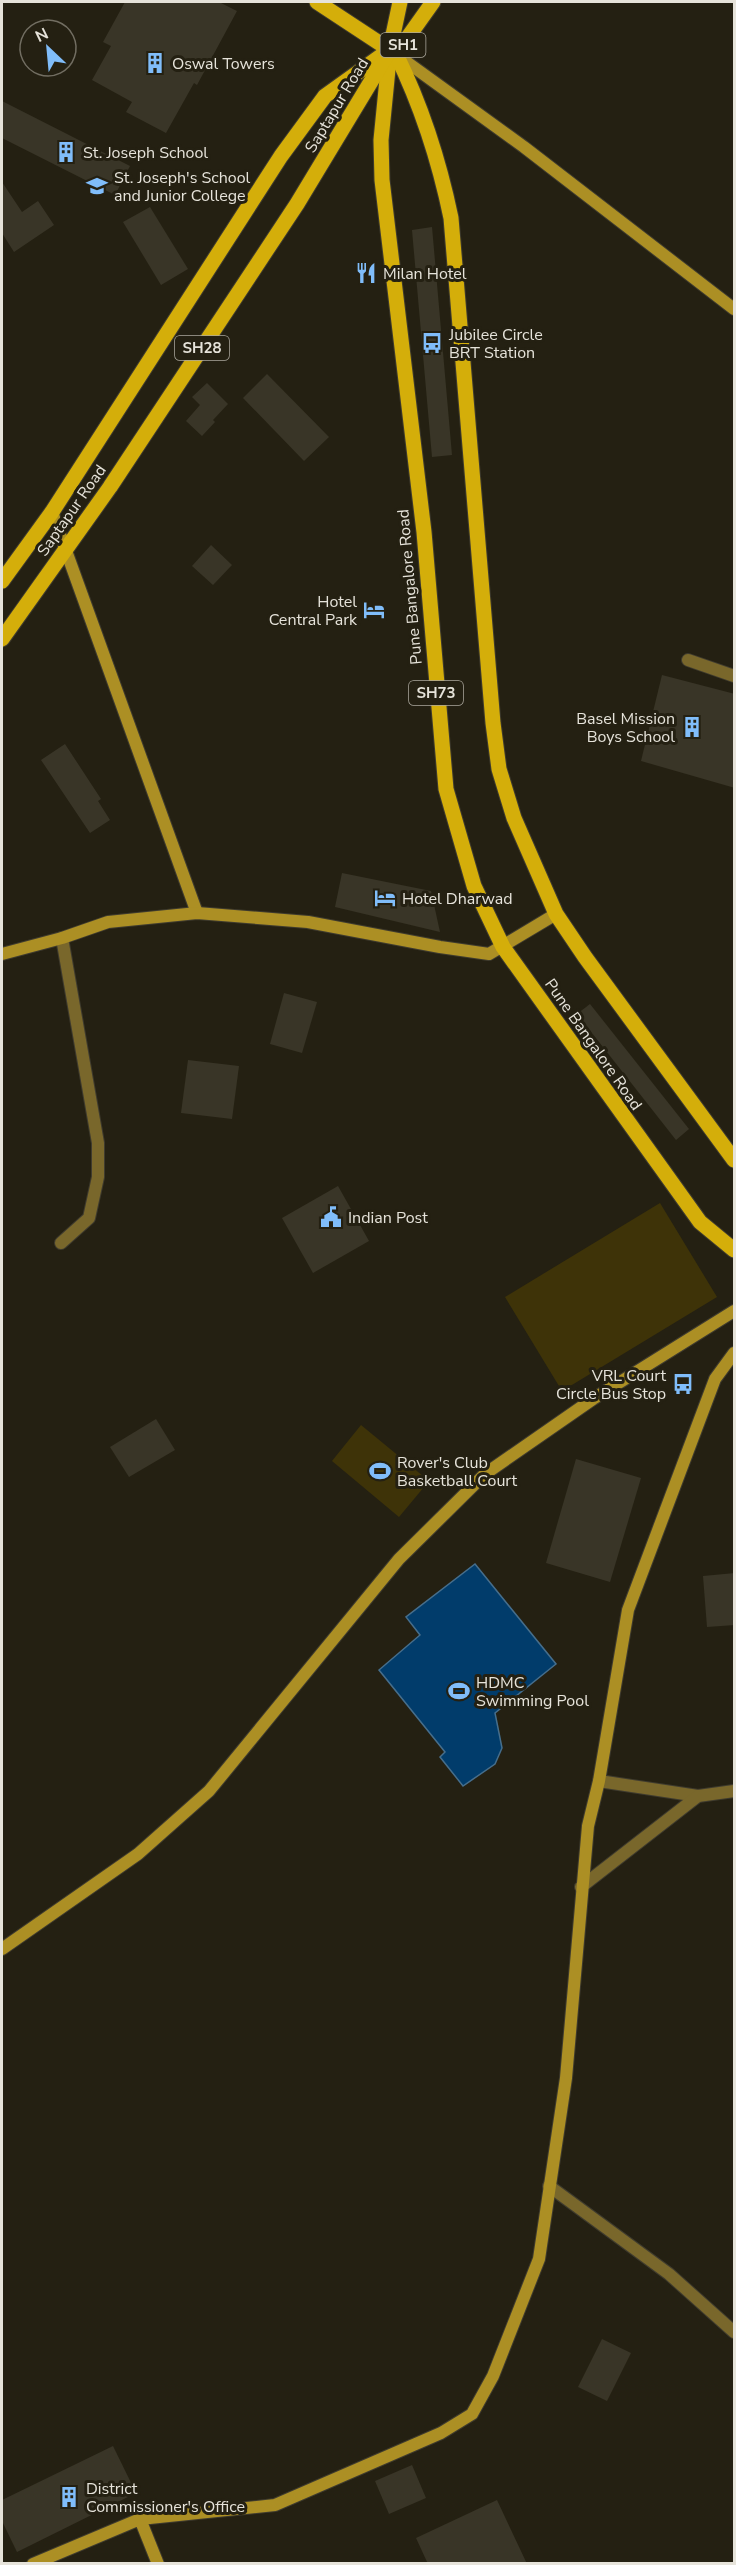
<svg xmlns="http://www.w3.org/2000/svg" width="736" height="2565" viewBox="0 0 736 2565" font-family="'Nunito Sans',sans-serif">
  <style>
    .green { fill: #3e3308 }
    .water { fill: #013c6b; stroke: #466e8c; stroke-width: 1.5 }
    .building { fill: #393527 }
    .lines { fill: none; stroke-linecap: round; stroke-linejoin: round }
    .street-casing { stroke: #3f3b2e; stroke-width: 14 }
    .secondary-casing { stroke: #3f3b2e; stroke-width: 14 }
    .primary-casing { stroke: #3f3b2e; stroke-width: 17 }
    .street { stroke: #79672b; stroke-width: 12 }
    .secondary { stroke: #ac8f24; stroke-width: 12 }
    .primary { stroke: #d4ae0a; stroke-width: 15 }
    .labels { text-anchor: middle; stroke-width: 6; stroke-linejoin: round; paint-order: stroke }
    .shield { fill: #242012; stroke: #aca89e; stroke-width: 1.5 }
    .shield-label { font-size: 15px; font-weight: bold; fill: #e6e3da }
    .poi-label { font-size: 16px; fill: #e6e3da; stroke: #242012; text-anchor: start }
    .street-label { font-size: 16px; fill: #e6e3da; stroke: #242012 }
  </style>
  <rect width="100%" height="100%" fill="#242012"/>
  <g class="green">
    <polygon points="660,1203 717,1297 562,1391 505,1297"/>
    <polygon points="361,1425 429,1481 399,1517 332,1461"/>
  </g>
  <polygon class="water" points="475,1564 556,1664 495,1713 502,1748 495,1764 463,1786 440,1757 445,1752 379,1670 420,1635 406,1617"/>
  <g class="building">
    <polygon points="125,2 219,2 237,11 197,85 194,83 166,133 126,112 132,102 92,80 111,46 103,42"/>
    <polygon points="2,101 130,166 115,195 2,138"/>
    <polygon points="2,182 22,212 38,201 54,225 14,252 2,233"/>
    <polygon points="150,207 188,269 161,285 123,222"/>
    <polygon points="432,227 452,455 432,457 412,230"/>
    <polygon points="267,374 329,437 304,461 243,398"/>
    <polygon points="207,383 228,404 213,420 215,422 202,436 186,421 200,405 192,397"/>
    <polygon points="211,545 232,565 213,585 192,566"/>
    <polygon points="662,675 735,694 735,788 641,761"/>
    <polygon points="65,744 101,799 98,801 110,820 90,833 41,760"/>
    <polygon points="342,873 431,891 440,932 335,907"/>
    <polygon points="284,993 317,1002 302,1053 270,1044"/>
    <polygon points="590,1004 689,1129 676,1140 577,1014"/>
    <polygon points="188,1060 239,1066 232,1119 181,1113"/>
    <polygon points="338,1186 369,1241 313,1273 282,1218"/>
    <polygon points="156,1419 175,1450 129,1477 110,1447"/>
    <polygon points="576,1459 641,1478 610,1582 546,1563"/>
    <polygon points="735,1573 735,1625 707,1627 703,1576"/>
    <polygon points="602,2339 631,2353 607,2401 578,2387"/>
    <polygon points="113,2446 136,2493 17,2552 2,2521 2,2500"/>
    <polygon points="412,2465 426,2498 389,2514 375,2481"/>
    <polygon points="497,2500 527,2564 428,2564 416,2538"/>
  </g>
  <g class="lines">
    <defs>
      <g id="street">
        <polyline points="688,660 734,676"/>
        <polyline points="61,1243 89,1218 98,1177 98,1143 62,938"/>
        <polyline points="599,1781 698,1796"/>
        <polyline points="581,1887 698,1796 734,1791"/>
        <polyline points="549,2186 669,2274 734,2332"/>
      </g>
      <g id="secondary">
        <polyline points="397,55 524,147 734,309"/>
        <polyline points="52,512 197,913"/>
        <polyline points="2,954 62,938 108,922 197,913 308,922 440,947 489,954 556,914"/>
        <polyline points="2,1949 138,1854 209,1791 399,1559 485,1474 593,1399 734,1311"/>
        <polyline points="140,2519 275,2505 441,2433 472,2414 493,2376 539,2259 566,2078 588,1826 599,1781 628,1610 715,1379 734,1353"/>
        <polyline points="33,2564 140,2519 158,2564"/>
      </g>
      <g id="primary">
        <polyline points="317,2 396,54"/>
        <polyline points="400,2 390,49 381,140 382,180 424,532 446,789 474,886 503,947 700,1222 734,1250"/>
        <path d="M433 2 396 54C422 107 439 160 451 218L493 723 499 769 514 818 556 914 585 957 734 1160"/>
        <polyline points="2,581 52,512 281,156 325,96 385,53"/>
        <polyline points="2,639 110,487 297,204 387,55"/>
      </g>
    </defs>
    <use href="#street" class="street-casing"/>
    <use href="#secondary" class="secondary-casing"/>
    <use href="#primary" class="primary-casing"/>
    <use href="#street" class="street"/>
    <use href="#secondary" class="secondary"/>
    <use href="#primary" class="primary"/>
  </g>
  <defs>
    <symbol id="building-bare" viewBox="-9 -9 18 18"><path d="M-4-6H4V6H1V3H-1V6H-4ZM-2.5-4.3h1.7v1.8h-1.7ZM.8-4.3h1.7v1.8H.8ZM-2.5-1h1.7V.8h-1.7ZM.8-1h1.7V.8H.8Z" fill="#80bdfa" stroke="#242012" stroke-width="2.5" paint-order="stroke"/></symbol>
    <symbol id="school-bare" viewBox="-9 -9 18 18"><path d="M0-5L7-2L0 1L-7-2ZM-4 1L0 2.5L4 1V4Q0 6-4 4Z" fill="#80bdfa" stroke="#242012" stroke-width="2.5" paint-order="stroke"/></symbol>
    <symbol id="restaurant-bare" viewBox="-9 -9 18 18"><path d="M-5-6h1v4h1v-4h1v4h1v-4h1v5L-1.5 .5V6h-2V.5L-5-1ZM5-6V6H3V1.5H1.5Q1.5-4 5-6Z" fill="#80bdfa" stroke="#242012" stroke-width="2.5" paint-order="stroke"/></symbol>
    <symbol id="bus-bare" viewBox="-9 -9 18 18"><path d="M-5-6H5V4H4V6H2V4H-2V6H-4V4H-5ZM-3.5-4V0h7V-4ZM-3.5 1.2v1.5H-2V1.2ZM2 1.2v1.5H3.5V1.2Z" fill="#80bdfa" stroke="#242012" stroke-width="2.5" paint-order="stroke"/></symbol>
    <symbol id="hotel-bare" viewBox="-9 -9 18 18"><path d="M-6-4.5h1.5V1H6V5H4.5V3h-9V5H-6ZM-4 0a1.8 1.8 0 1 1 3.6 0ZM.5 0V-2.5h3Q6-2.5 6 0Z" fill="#80bdfa" stroke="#242012" stroke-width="2.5" paint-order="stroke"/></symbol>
    <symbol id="civic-bare" viewBox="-9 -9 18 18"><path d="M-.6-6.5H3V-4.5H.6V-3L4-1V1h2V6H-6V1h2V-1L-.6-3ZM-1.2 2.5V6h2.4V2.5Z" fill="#80bdfa" stroke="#242012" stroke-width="2.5" paint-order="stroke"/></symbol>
    <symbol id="stadium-bare" viewBox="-9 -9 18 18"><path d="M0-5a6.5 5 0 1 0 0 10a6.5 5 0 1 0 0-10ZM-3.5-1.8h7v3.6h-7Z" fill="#80bdfa" stroke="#242012" stroke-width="2.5" paint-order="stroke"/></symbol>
  </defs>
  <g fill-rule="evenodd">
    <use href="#building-bare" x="140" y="48" width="30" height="30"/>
    <use href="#building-bare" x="51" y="137" width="30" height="30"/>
    <use href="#school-bare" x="82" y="171" width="30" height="30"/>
    <use href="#restaurant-bare" x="351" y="258" width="30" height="30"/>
    <use href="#bus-bare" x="417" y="328" width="30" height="30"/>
    <use href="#hotel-bare" x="359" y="595" width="30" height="30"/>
    <use href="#building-bare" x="677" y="712" width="30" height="30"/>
    <use href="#hotel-bare" x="370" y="883" width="30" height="30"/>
    <use href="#civic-bare" x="316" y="1202" width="30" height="30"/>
    <use href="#bus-bare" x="668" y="1369" width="30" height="30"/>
    <use href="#stadium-bare" x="365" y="1456" width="30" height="30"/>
    <use href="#stadium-bare" x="444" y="1676" width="30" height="30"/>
    <use href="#building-bare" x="54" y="2482" width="30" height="30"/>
  </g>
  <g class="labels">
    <g class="shield">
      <rect x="380.5" y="33" width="45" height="24" rx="4.5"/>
      <rect x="175" y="336" width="54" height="24" rx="4.5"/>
      <rect x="409" y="681" width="54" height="24" rx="4.5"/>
    </g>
    <g class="shield-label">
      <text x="403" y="50">SH1</text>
      <text x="202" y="353">SH28</text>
      <text x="436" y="698">SH73</text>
    </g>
    <g class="poi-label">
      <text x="172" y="69">Oswal Towers</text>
      <text x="83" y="158">St. Joseph School</text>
      <text x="114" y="183">St. Joseph's School<tspan x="114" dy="18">and Junior College</tspan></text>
      <text x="383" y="279">Milan Hotel</text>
      <text x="449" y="340">Jubilee Circle<tspan x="449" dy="18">BRT Station</tspan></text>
      <text x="357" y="607" text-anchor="end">Hotel<tspan x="357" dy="18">Central Park</tspan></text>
      <text x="675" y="724" text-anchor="end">Basel Mission<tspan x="675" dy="18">Boys School</tspan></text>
      <text x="402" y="904">Hotel Dharwad</text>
      <text x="348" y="1223">Indian Post</text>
      <text x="666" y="1381" text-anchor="end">VRL Court<tspan x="666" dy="18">Circle Bus Stop</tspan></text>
      <text x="397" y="1468">Rover's Club<tspan x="397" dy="18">Basketball Court</tspan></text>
      <text x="476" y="1688">HDMC<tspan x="476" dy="18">Swimming Pool</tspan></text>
      <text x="86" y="2494">District<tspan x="86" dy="18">Commissioner's Office</tspan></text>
    </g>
    <g class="street-label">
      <text transform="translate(336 105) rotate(-59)" y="6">Saptapur Road</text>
      <text transform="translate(71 510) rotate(-55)" y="6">Saptapur Road</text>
      <text transform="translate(409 587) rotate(-95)" y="6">Pune Bangalore Road</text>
      <text transform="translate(594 1044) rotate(55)" y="6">Pune Bangalore Road</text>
    </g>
  </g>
  <rect width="736" height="2565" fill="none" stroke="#e6e3da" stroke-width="6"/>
  <g transform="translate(48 48) rotate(334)"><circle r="28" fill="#242012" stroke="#726e62" stroke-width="1.5"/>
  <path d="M0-4.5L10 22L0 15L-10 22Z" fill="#80bdfa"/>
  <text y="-9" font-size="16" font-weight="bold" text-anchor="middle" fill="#e6e3da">N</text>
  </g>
</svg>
